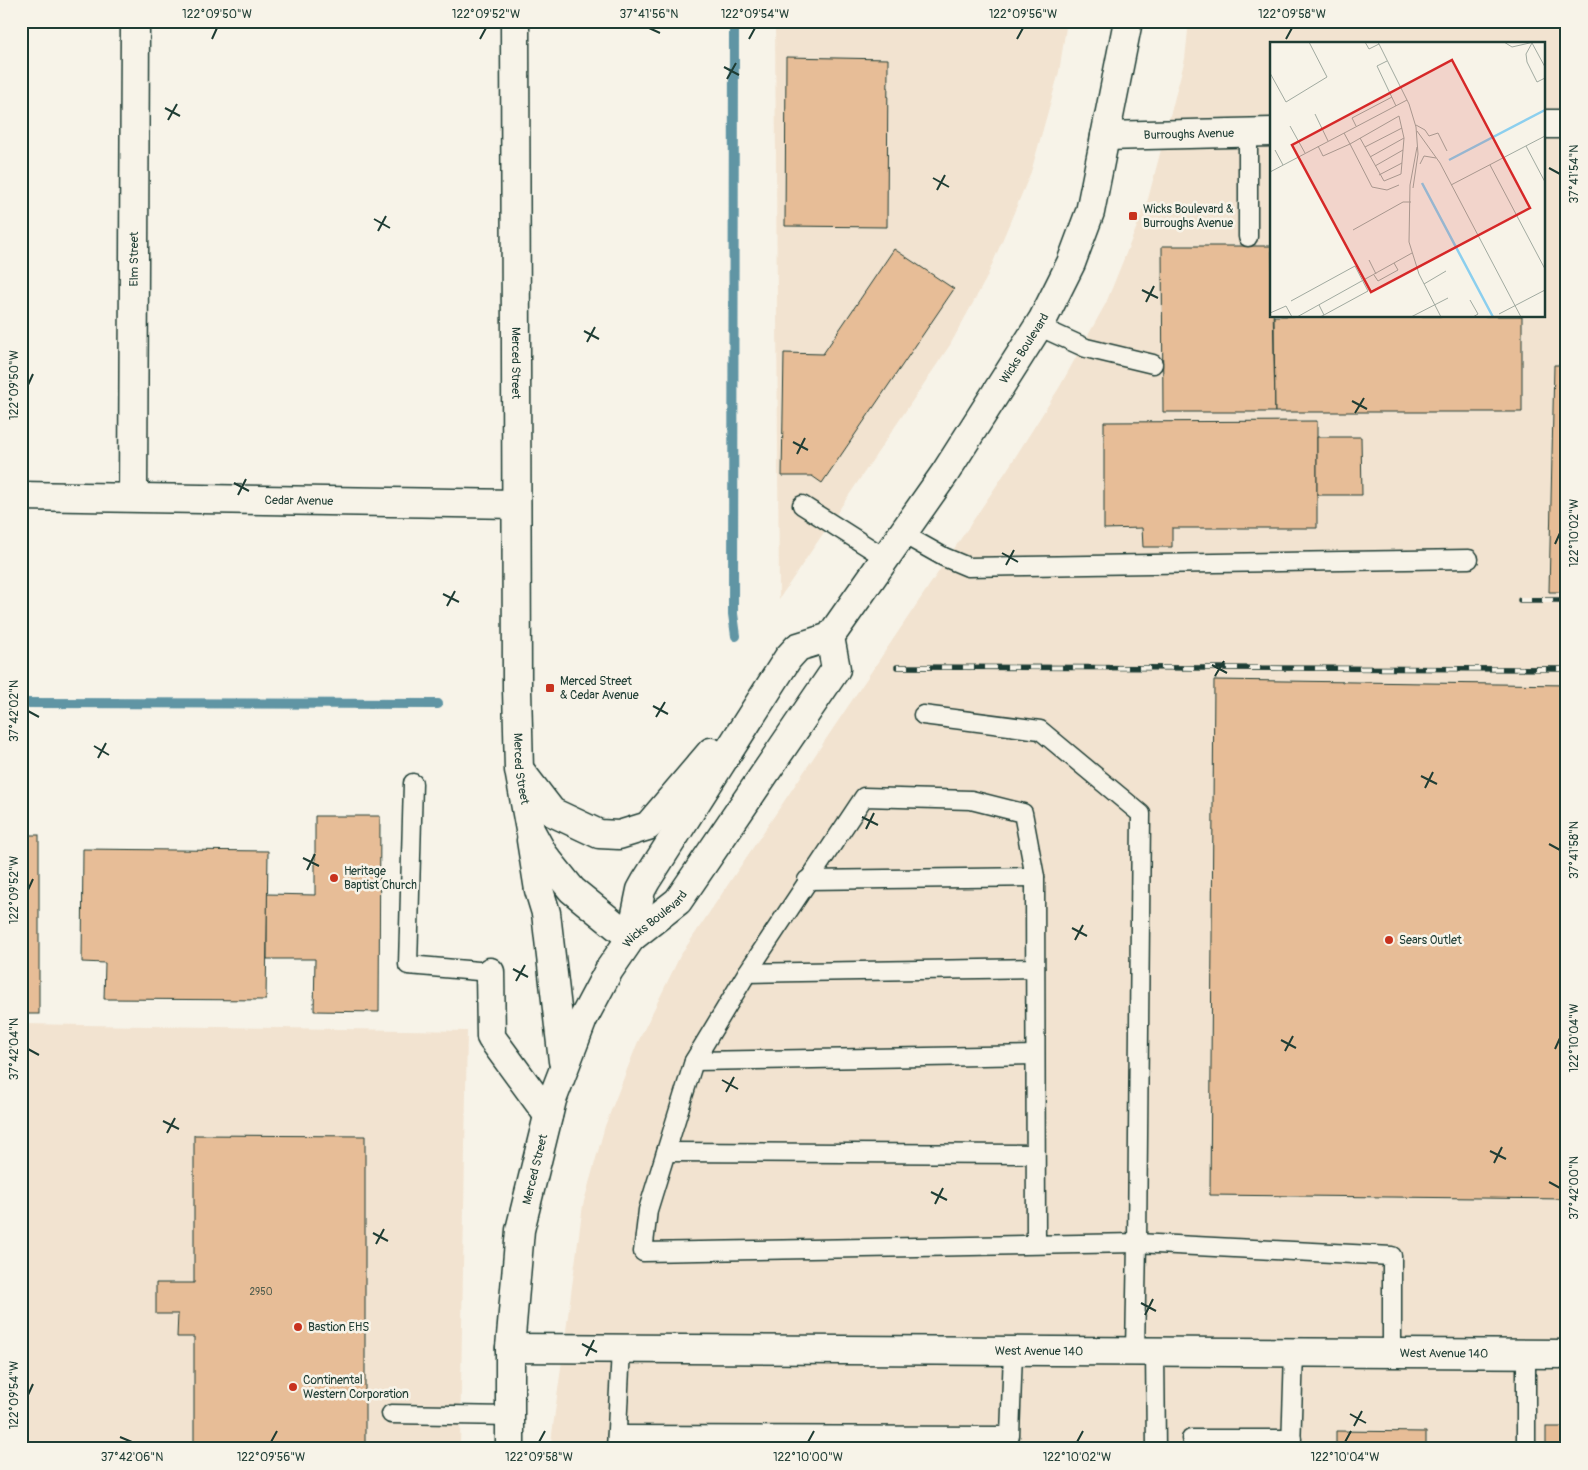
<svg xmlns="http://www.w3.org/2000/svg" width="1588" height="1470" viewBox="0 0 1588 1470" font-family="Pangolin,sans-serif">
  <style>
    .built { fill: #f2e3d0; fill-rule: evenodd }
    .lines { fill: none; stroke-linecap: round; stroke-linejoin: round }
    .stream { stroke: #6095a4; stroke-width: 10 }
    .building { fill: #e7bd97; stroke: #1f3d34 }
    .lane-casing { stroke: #1f3d34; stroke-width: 21 }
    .street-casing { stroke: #1f3d34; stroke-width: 31 }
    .secondary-casing { stroke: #1f3d34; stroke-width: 31 }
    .lane { stroke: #f7f3e8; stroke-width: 18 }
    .street { stroke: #f7f3e8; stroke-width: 28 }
    .secondary { stroke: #f7f3e8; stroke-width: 28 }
    .rail-casing { stroke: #1f3d34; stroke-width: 5.5 }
    .rail { stroke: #f7f3e8; stroke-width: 4; stroke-dasharray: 11; stroke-linecap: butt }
    .ticks { fill: none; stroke: #1f3d34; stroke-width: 2 }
    .poi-dot { fill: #c8321e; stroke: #f7f3e8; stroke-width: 2 }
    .labels { text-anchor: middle; stroke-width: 5; stroke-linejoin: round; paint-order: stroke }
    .number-label { font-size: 10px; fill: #515d4d }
    .street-label { font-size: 12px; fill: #1f3d34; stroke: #f7f3e8 }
    .poi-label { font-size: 12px; fill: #1f3d34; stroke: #f7f3e8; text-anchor: start }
    .inset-river { fill: none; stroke: #8ccfee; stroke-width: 2.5 }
    .inset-road { fill: none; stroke: #a1aaa0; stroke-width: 1 }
    .view { fill: #d62828; fill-opacity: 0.15; stroke: #d62828; stroke-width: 2.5 }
    .inset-edge { fill: none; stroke: #1f3d34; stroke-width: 2.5 }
    .neatline { fill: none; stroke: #1f3d34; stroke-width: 2 }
    .ticks-label { font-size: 12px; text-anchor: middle; fill: #1f3d34 }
  </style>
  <rect width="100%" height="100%" fill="#f7f3e8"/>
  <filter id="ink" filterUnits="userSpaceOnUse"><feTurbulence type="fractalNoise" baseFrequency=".02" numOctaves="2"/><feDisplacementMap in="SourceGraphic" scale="10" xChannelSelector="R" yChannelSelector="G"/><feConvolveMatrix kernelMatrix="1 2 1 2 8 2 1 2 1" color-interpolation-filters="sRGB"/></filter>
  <g filter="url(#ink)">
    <g class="built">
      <polygon points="775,21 1067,21 1059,72 1031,172 986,279 950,345 779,599"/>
      <path d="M1189 21H1567V1449H550L583 1205 605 1126 637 1044 680 956 1007 470 1059 388 1106 303 1148 199 1185 59ZM1272 44H1544V316H1272Z"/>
      <polygon points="21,1024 467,1031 460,1449 21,1449"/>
    </g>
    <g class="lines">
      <g class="stream">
        <polyline points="734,21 733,614 736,636"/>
        <polyline points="21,703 438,704"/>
      </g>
    </g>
    <g class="building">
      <rect x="1234" y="21" width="27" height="3"/>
      <polygon points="786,57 888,59 887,227 785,226"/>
      <polygon points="1162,246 1272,246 1275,412 1163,412"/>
      <polygon points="894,249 954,289 822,483 812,476 782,476 784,353 823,354"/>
      <polygon points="1274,316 1522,316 1522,412 1275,412"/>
      <polygon points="1554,365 1567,365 1567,592 1549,592"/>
      <polygon points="1317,421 1317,528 1172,528 1172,547 1143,547 1142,528 1104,529 1104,422"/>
      <polygon points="1317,437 1361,437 1362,495 1317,495"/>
      <polygon points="1214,680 1567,685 1567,1199 1210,1195"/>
      <polygon points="315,816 380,816 379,1012 314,1011 315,959 267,959 267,894 315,895"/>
      <rect x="21" y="835" width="18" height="179"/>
      <polygon points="83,849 268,851 266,1000 104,999 105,963 82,962"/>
      <polygon points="194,1135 365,1136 365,1449 194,1449 194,1337 177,1337 178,1314 156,1314 156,1283 194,1283"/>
      <rect x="1546" y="1427" width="21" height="22"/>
      <polygon points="1336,1431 1426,1432 1426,1449 1336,1449"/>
    </g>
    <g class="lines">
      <defs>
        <g id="lane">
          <polyline points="1248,237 1248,133"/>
          <polyline points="1038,326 1086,348 1153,364"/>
          <polyline points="802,505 887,559"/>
          <polyline points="903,534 944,557 968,567 1469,559"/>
          <polyline points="923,715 1040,730 1141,814 1137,1243 643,1252 648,1210 694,1061 747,973 864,797 971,800 1023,813 1035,877 1036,1245"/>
          <polyline points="413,783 408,965 490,972"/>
          <polyline points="807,880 1035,877"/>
          <polyline points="747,973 1035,968"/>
          <polyline points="694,1061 1034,1055"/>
          <polyline points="666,1152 1035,1154"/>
          <polyline points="1135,1351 1137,1243 1392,1256 1392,1353"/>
          <polyline points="1155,1351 1156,1449"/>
          <polyline points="1526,1354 1526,1449"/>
          <polyline points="391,1414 511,1416"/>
          <polyline points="617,1435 1010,1436 1013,1351"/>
          <polyline points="1191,1439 1292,1439"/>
          <polyline points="616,1449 621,1349"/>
          <polyline points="1291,1449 1294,1352"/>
        </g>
        <g id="street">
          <polyline points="1544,124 1567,124"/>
          <path id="s1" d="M1105 136 1272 132"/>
          <path id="s2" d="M21 496 516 504"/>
          <path id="s3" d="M133 497 135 21"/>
          <path id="s4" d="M510 1348 1567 1354"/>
        </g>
        <g id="secondary">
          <path id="s5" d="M515 21 517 689 519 770 530 830 543 854 572 890 631 938"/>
          <polyline points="522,773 552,812 599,834 619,835 648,826 711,752"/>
          <polyline points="531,840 539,890 546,913 563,1061"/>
          <path id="s6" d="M631 938 641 890 646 881 788 658 798 647 830 637 945 473 1043 319 1071 263 1090 212 1128 21"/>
          <polyline points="490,972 491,1037 548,1115"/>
          <path id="s7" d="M510 1449V1348L520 1230 552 1100 583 1019 609 970 631 938 678 901 836 669 830 637"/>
        </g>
      </defs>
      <use href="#lane" class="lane-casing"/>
      <use href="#street" class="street-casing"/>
      <use href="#secondary" class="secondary-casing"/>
      <use href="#lane" class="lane"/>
      <use href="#street" class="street"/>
      <use href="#secondary" class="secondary"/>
      <defs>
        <g id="rail">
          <polyline points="1520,600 1567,600"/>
          <polyline points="897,667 1567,669"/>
        </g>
      </defs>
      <use href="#rail" class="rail-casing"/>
      <use href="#rail" class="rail"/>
    </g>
  </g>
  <path class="ticks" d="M649 28 660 33M212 39 217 28M480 39 486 28M749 39 755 28M1017 39 1023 28M1286 39 1292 28M724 67 739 75M727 79 736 63M165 108 180 116M168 120 177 104M1549 168 1560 174M933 178 949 187M937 190 945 175M374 219 390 228M378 231 386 216M1142 290 1158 298M1146 302 1154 286M584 331 599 339M587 342 595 327M28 385 33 374M1352 401 1367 409M1355 413 1364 398M793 442 808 450M797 454 805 438M234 483 249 491M238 495 246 479M1555 544 1560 533M1002 553 1018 562M1006 565 1014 550M443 594 459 602M447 606 455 591M1212 665 1227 673M1215 676 1224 661M653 706 668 714M28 711 39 717M656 717 665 702M94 746 109 755M98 758 106 743M1421 776 1437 784M1425 788 1433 772M862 817 878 825M866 829 874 813M1549 844 1560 850M303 858 319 866M307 870 315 854M28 890 33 879M1072 928 1087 936M1075 940 1083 925M513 969 528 977M516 981 525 965M1281 1040 1296 1048M28 1049 39 1055M1555 1049 1560 1038M1285 1051 1293 1036M722 1080 738 1089M726 1092 734 1077M163 1121 179 1129M167 1133 175 1118M1490 1151 1506 1159M1494 1163 1502 1147M1549 1182 1560 1188M931 1192 947 1200M935 1204 943 1188M373 1233 388 1241M376 1244 384 1229M1141 1303 1156 1311M1145 1315 1153 1299M582 1344 597 1352M586 1356 594 1340M28 1395 33 1384M1350 1414 1366 1423M1354 1426 1362 1411M120 1437 132 1442M271 1442 277 1431M539 1442 545 1431M808 1442 814 1431M1077 1442 1083 1431M1345 1442 1351 1431"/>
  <g class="poi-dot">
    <rect x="1128" y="211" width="10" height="10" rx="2.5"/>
    <rect x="545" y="683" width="10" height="10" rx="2.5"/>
    <circle cx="334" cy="878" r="5"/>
    <circle cx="1389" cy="940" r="5"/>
    <circle cx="298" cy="1327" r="5"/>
    <circle cx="293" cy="1387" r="5"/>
  </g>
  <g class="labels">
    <g class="number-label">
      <text x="261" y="1295">2950</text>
    </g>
    <g class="street-label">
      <text dy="4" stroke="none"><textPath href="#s1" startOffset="84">Burroughs Avenue</textPath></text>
      <text dy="4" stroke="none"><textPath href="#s3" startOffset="238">Elm Street</textPath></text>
      <text dy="4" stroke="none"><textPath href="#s6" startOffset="720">Wicks Boulevard</textPath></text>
      <text dy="4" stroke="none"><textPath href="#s5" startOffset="342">Merced Street</textPath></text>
      <text dy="4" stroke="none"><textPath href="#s2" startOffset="278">Cedar Avenue</textPath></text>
      <text dy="4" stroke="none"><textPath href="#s5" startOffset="748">Merced Street</textPath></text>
      <text dy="4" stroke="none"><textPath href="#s7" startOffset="565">Wicks Boulevard</textPath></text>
      <text dy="4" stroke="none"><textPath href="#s7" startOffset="282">Merced Street</textPath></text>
      <text dy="4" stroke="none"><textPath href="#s4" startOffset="529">West Avenue 140</textPath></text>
      <text dy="4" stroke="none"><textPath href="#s4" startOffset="934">West Avenue 140</textPath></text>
    </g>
    <g class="poi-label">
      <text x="1143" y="213">Wicks Boulevard &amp;<tspan x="1143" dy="14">Burroughs Avenue</tspan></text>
      <text x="560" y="685">Merced Street<tspan x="560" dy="14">&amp; Cedar Avenue</tspan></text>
      <text x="344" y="875">Heritage<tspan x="344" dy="14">Baptist Church</tspan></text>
      <text x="1399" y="944">Sears Outlet</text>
      <text x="308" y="1331">Bastion EHS</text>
      <text x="303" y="1384">Continental<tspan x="303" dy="14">Western Corporation</tspan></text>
    </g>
  </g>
  <g transform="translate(1270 42)">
    <rect width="275" height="275" fill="#f7f3e8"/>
    <path class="inset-river" d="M179 118 275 68M152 141 223 275"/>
    <path class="inset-road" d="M95 0 99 7 109 2M108 0 139 62 146 85 148 112 143 146M234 0 242 5 264 0M262 1 256 12 257 20 267 40 275 36M262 1 275 25M117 19 107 24 126 64M0 31 16 60 57 35 39 0M45 72 58 99M146 83 155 88 159 94 168 91 177 109M20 84 35 111M86 84 82 76 122 55M147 89 170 121 251 275M90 96 114 139 131 132 134 96 129 74 80 102 102 145 117 148 129 143M48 104 53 114 80 102 74 91M256 104 275 140M95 105 132 86M147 105 140 143 139 200 149 232 171 275M5 108 13 123M100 115 134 96M150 122 154 114 166 116M220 123 275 227M105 124 133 108M0 130 137 58M109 133 132 121M181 143 275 94M83 188 133 160H141M99 218 106 232M104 233 108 239 128 228 124 221M154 242 176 229M200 258 208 272 203 275M21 259 85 224 98 249 54 273M49 263 54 273 50 275M0 271 16 264 22 275M229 272 275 248M27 275 142 211M141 275 178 256"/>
    <path class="view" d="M182 18 260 166 101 250 22 103Z"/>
    <rect width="275" height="275" class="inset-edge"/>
  </g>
  <rect width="1588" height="1470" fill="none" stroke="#f7f3e8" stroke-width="55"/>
  <rect x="28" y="28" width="1532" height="1414" class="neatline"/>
  <g class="ticks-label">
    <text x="217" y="18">122°09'50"W</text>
    <text x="486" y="18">122°09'52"W</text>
    <text x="649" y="18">37°41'56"N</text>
    <text x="755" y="18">122°09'54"W</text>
    <text x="1023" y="18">122°09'56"W</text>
    <text x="1292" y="18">122°09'58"W</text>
    <text transform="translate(1574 174) rotate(-90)" y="4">37°41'54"N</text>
    <text transform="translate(14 385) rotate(-90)" y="4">122°09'50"W</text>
    <text transform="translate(1574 533) rotate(-90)" y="4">122°10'02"W</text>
    <text transform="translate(14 711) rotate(-90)" y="4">37°42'02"N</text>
    <text transform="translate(1574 850) rotate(-90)" y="4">37°41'58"N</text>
    <text transform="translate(14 890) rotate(-90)" y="4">122°09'52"W</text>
    <text transform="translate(1574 1038) rotate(-90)" y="4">122°10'04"W</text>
    <text transform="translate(14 1049) rotate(-90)" y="4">37°42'04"N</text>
    <text transform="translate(1574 1188) rotate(-90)" y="4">37°42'00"N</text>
    <text transform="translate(14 1395) rotate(-90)" y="4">122°09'54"W</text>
    <text x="132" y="1461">37°42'06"N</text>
    <text x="271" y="1461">122°09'56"W</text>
    <text x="539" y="1461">122°09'58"W</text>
    <text x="808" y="1461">122°10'00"W</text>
    <text x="1077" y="1461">122°10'02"W</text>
    <text x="1345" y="1461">122°10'04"W</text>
  </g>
</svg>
